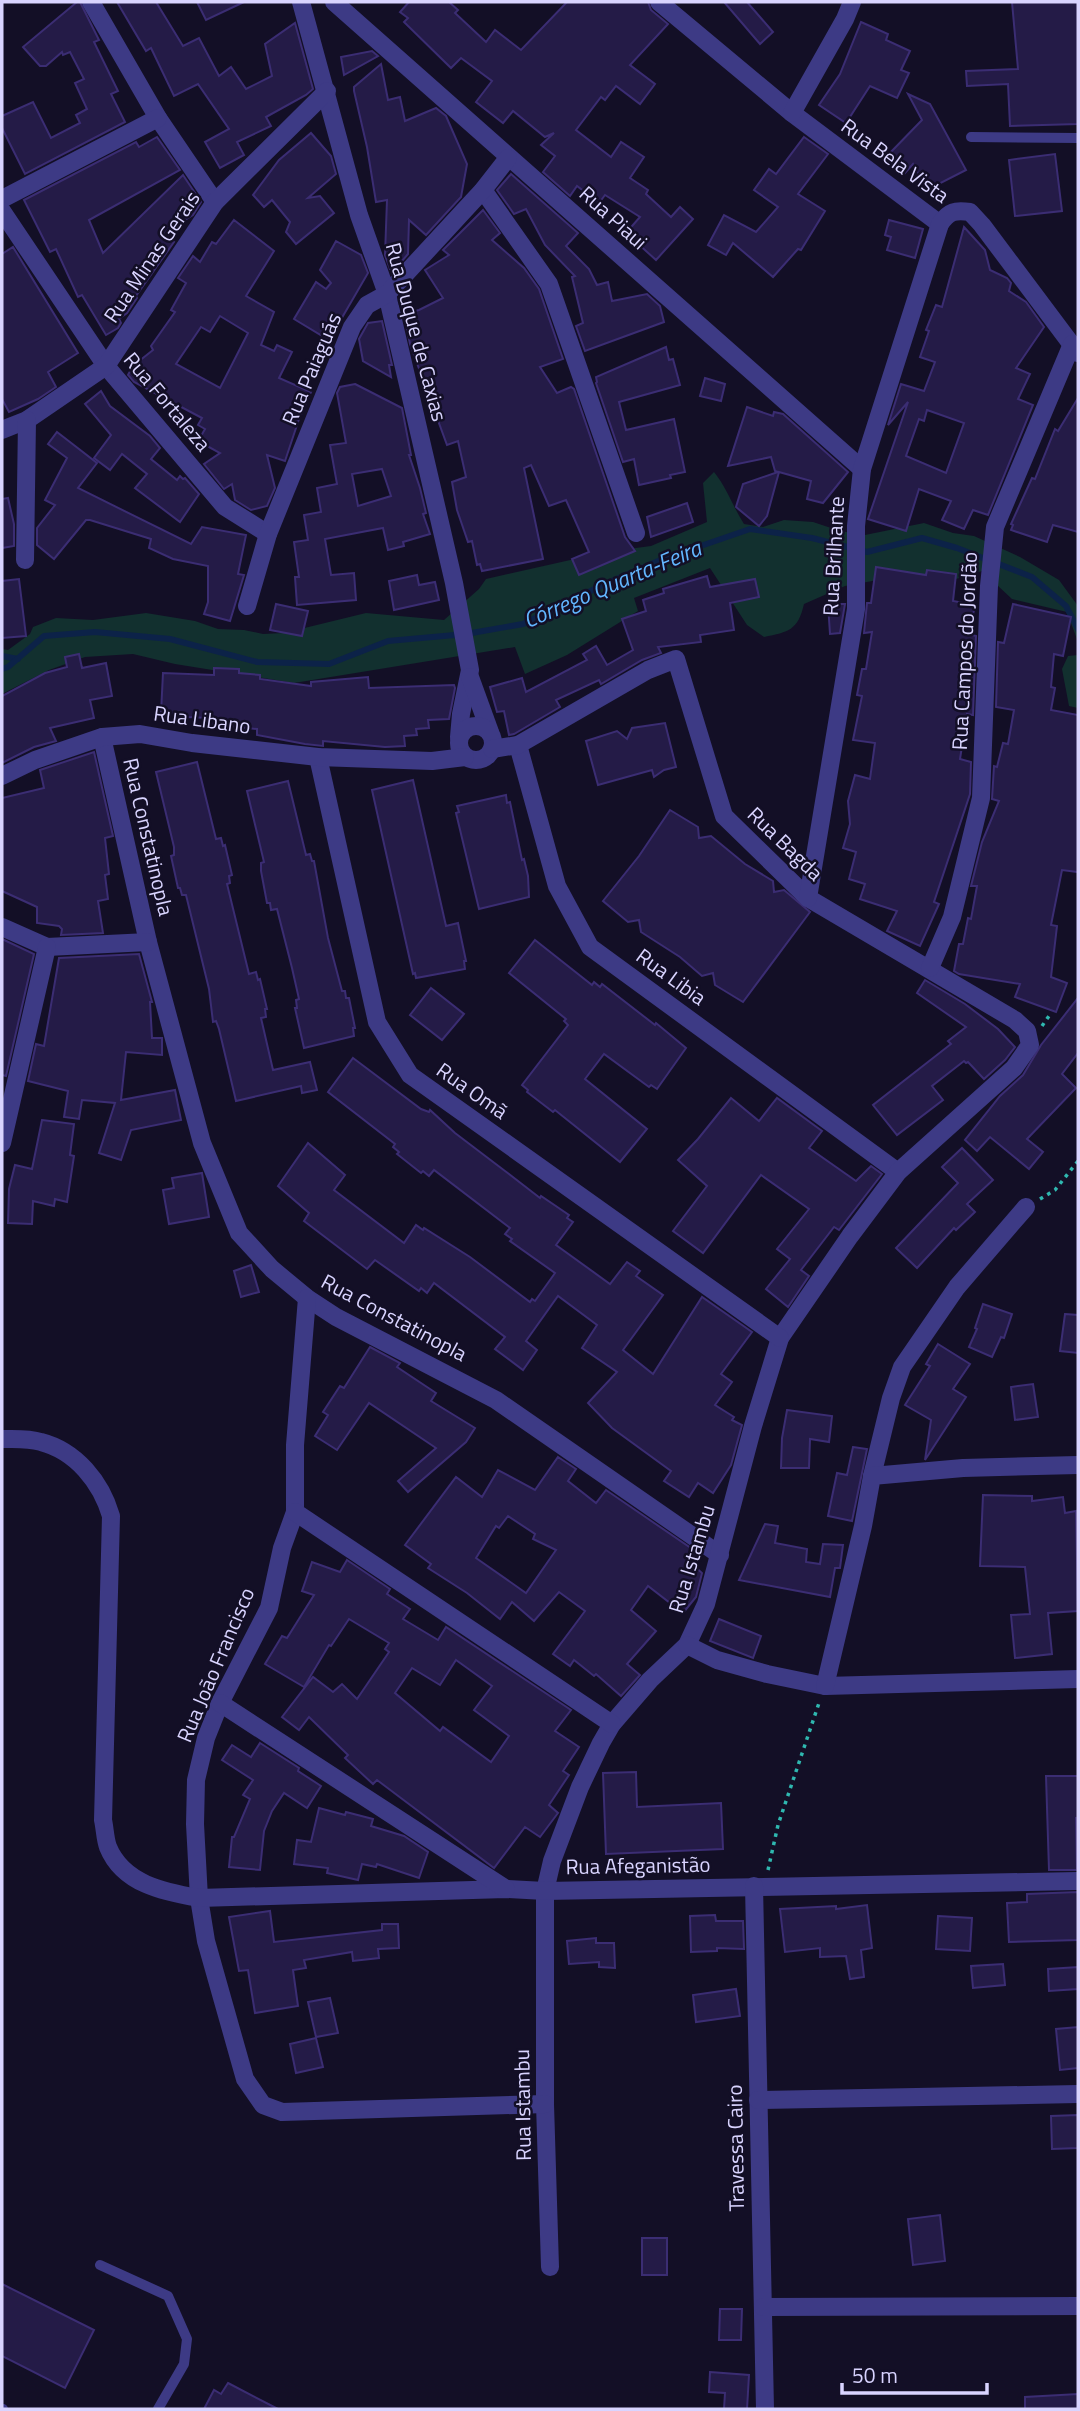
<svg xmlns="http://www.w3.org/2000/svg" width="1080" height="2411" viewBox="0 0 1080 2411" font-family="'Titillium Web',sans-serif">
  <style>
    .green { fill: #12302f }
    .lines { fill: none; stroke-linecap: round; stroke-linejoin: round }
    .stream { stroke: #0c2248; stroke-width: 6 }
    .building { fill: #241b47; stroke: #3b2d73; stroke-width: 2; fill-rule: evenodd }
    .path { stroke: #2fb8b0; stroke-width: 3.5; stroke-dasharray: 3.5 5; stroke-linecap: butt }
    .service { stroke: #3d3a85; stroke-width: 10 }
    .minor { stroke: #3d3a85; stroke-width: 18 }
    .labels { text-anchor: middle; stroke-width: 5; stroke-linejoin: round; paint-order: stroke }
    .street-label { font-size: 21px; fill: #d9d4ff; stroke: #130f26 }
    .water-label { font-size: 23px; font-style: italic; fill: #62b6ff; stroke: #130f26 }
  </style>
  <rect width="100%" height="100%" fill="#130f26"/>
  <g class="green">
    <path d="M714 472C727 488 733 507 744 524L763 527 784 520 813 522 840 531 865 535 924 523 953 533 974 536 1020 557 1059 580 1078 606V642L1067 612 1012 599 982 571 956 579 905 575 845 586 804 604C798 630 789 632 764 637L747 625 710 568 634 598 638 611 567 655 525 674 515 647 294 683 175 664 133 654 85 657 49 670 2 694V649L8 650 30 634 33 627 56 618 93 620 146 613 195 621 218 629 244 630 263 634 284 633 366 613 444 620 479 589 486 579 606 552 651 546 707 522 703 483Z"/>
    <polygon points="1078,655 1078,708 1069,706 1062,669 1068,656"/>
  </g>
  <g class="lines">
    <g class="stream">
      <polyline points="2,656 18,659"/>
      <polyline points="2,669 8,667 44,636 95,632 170,639 257,662 329,664 388,641 466,634 523,624 605,584 663,559 750,529 812,538 867,552 922,538 957,548 1032,577 1066,606 1078,629"/>
    </g>
  </g>
  <g class="building">
    <polygon points="77,2 80,2 99,40 94,42 118,91 111,94 125,122 25,174 2,128 2,116 33,102 51,138 80,123 76,115 87,109 75,83 84,79 70,52 63,55 62,52 46,66 40,66 23,47"/>
    <polygon points="117,2 156,2 183,46 199,38 219,76 231,67 246,89 272,76 265,44 295,23 313,89 306,95 266,117 271,126 237,142 244,155 220,168 205,142 229,129 198,84 174,96 151,48 146,51"/>
    <polygon points="197,2 244,2 206,20"/>
    <polygon points="409,2 449,2 458,10 455,13 486,42 495,30 521,50 567,2 648,2 651,10 668,24 630,65 655,84 640,104 616,86 605,100 601,97 576,130 611,157 621,142 644,157 630,178 648,190 646,194 671,217 680,207 693,219 656,260 626,233 640,217 605,195 599,203 577,186 570,196 543,172 555,156 541,145 554,133 545,137 513,111 503,123 476,102 492,81 461,58 451,68 404,22 408,18 400,12"/>
    <polygon points="724,2 747,2 773,32 760,44"/>
    <polygon points="1012,2 1078,2 1078,124 1010,126 1008,84 967,86 966,71 1018,69"/>
    <polygon points="861,22 888,34 886,40 910,51 901,70 909,73 897,98 870,86 846,123 819,105 840,74"/>
    <polygon points="372,51 378,56 344,75 341,57"/>
    <polygon points="381,64 388,100 400,97 405,121 436,108 446,116 467,164 461,197 426,235 409,220 408,254 395,269 390,269 385,255 387,200 376,202 367,147 354,91 354,87"/>
    <polygon points="908,94 930,104 966,170 927,190 913,164 905,173 887,156 922,120"/>
    <polygon points="311,133 331,156 336,174 308,198 320,196 334,213 296,244 286,232 290,222 272,200 264,207 253,195 279,160"/>
    <polygon points="157,137 180,170 89,220 103,253 183,175 201,202 193,215 180,223 183,225 170,239 174,242 136,296 137,298 127,313 119,319 121,323 118,328 106,335 82,295 78,297 56,249 50,252 24,200 136,142 139,147"/>
    <polygon points="804,137 828,154 798,194 825,211 801,250 798,249 773,277 733,243 726,255 708,245 724,215 756,232 778,207 754,190 769,169 776,174"/>
    <polygon points="1055,154 1062,211 1015,216 1009,160"/>
    <polygon points="511,174 578,233 566,246 589,269 597,285 608,282 612,301 647,294 660,306 664,322 585,351 576,326 583,323 572,277 575,276 545,245 526,209 514,214 497,190"/>
    <polygon points="483,210 500,233 492,240 524,268 539,289 563,359 540,367 557,393 571,387 574,389 625,537 635,551 579,575 572,559 589,552 566,500 549,506 531,465 524,468 543,559 482,571 480,564 477,565 472,541 468,542 457,510 452,482 466,477 458,441 447,445 410,344 404,314 419,310 443,298 425,270 449,255 443,250"/>
    <path d="M234 220 274 251 246 296 274 312 261 345 274 351 277 345 292 352 279 378 311 392 299 419 285 461 267 455 275 488 267 506 251 510 235 500 232 484 224 489 204 464 220 453 198 441 205 429 198 425 202 418 134 382 128 375 133 366 153 350 151 346 175 312 171 310 186 283 178 278 193 256 200 262 212 242 216 244ZM220 316 248 333 220 388 176 364 201 327 210 332Z"/>
    <polygon points="889,220 923,229 915,258 887,250 891,237 885,235"/>
    <path d="M964 227 985 250 990 270 1007 278 1011 283 1009 291 1026 302 1044 327 1016 368 1030 374 1018 399 1033 405 988 515 973 510 964 529 942 520 951 501 919 489 906 531 868 519 908 402 888 425 901 384 924 391 935 362 920 357 929 331 926 330 936 305 942 307ZM927 410 964 423 946 473 906 456 919 419 924 421Z"/>
    <polygon points="336,241 361,255 368,273 329,340 294,319 316,282 326,289 331,283 320,270"/>
    <polygon points="13,247 78,353 48,372 56,387 38,399 9,412 2,399 2,254"/>
    <polygon points="382,321 392,365 389,365 391,377 363,361 359,339 368,323"/>
    <polygon points="666,347 669,360 673,359 680,385 619,402 626,430 674,419 685,472 670,475 671,478 639,485 634,459 623,462 596,383 597,382 596,377"/>
    <polygon points="705,378 725,384 721,401 700,396"/>
    <path d="M355 384 402 408 411 455H409L420 488 426 513 423 514 430 534 403 542 404 546 388 550 383 528 325 539 331 575 354 573 356 600 297 605 295 577H299L294 542 308 540 304 515 321 512 317 488 337 484 330 445 346 443 337 393 340 387ZM382 469 391 496 358 506 352 474Z"/>
    <polygon points="101,391 110,406 150,436 160,448 151,459 177,480 180,476 183,479 185,478 199,494 180,522 135,488 147,474 122,454 110,470 94,458 111,435 85,404"/>
    <polygon points="1078,398 1078,532 1053,525 1047,542 1011,530 1013,525 1011,524 1032,478 1035,479 1055,429 1058,431"/>
    <polygon points="747,407 773,416 774,412 783,414 848,472 823,503 807,499 811,481 779,472 767,516 759,526 736,507 743,484 778,472 775,471 771,457 728,466"/>
    <polygon points="57,432 97,463 78,488 191,544 202,527 246,535 238,574 244,575 230,621 204,614 208,602 208,566 173,559 149,548 151,539 90,520 86,520 54,559 37,545 37,528 55,505 45,500 67,458 48,444"/>
    <polygon points="8,498 14,524 14,546 2,548 2,499"/>
    <polygon points="687,503 693,522 651,537 647,517"/>
    <polygon points="876,567 926,575 927,570 956,574 953,601 975,605 969,634 976,636 973,715 967,714 960,759 971,762 970,794 934,902 939,904 920,946 887,931 897,911 860,899 865,884 849,879 856,852 843,848 850,824 848,801 855,775 870,779 875,743 853,740 862,696 857,695 862,669 866,669 872,632 864,633 867,603 871,603"/>
    <polygon points="417,575 419,585 435,582 439,600 394,610 389,581"/>
    <polygon points="707,576 710,587 755,579 759,597 730,603 734,630 700,635 701,642 658,647 661,653 642,660 601,684 599,680 556,700 560,707 514,734 509,735 504,711 497,712 490,687 522,678 526,692 587,660 583,654 596,646 607,665 633,650 622,619 646,611 643,600 664,593 663,589"/>
    <polygon points="19,579 26,636 2,638 2,581"/>
    <polygon points="276,604 308,611 302,636 270,630"/>
    <polygon points="828,604 845,604 840,633 830,634"/>
    <polygon points="1013,604 1071,617 1063,656 1054,654 1051,687 1055,688 1051,710 1078,715 1078,872 1062,870 1051,925 1057,926 1051,977 1067,983 1056,1012 1015,997 1020,984 959,974 954,971 959,944 963,944 968,918 971,919 977,886 971,886 982,842 999,801 992,799 994,766 997,767 1003,743 1008,744 1014,710 996,707 998,642 1004,643"/>
    <polygon points="79,654 82,668 106,663 112,696 90,700 94,718 50,728 56,741 34,747 2,763 2,696 45,673 67,667 65,657"/>
    <polygon points="214,668 239,669 239,673 260,675 260,679 311,686 311,682 368,677 369,688 454,685 455,688 449,719 428,720 429,728 416,729 417,735 404,736 405,746 385,747 323,741 323,746 305,744 257,735 257,729 211,724 211,718 186,717 186,713 161,713 163,673 214,675"/>
    <polygon points="665,723 676,767 664,770 654,777 652,770 598,785 586,741 617,731 627,739 632,728"/>
    <polygon points="94,752 113,836 105,838 109,874 105,875 108,899 98,901 103,933 61,935 62,929 59,926 37,923 37,907 2,891 2,798 44,788 40,770"/>
    <polygon points="197,762 216,839 221,838 223,846 225,845 232,875 229,876 230,883 227,884 249,974 256,972 258,980 260,979 267,1009 265,1009 266,1017 261,1018 273,1070 310,1062 317,1090 302,1093 301,1086 236,1101 219,1029 216,1021 213,1022 209,989 186,895 182,895 180,888 178,888 171,856 174,855 174,847 156,772"/>
    <polygon points="413,780 446,926 458,923 466,961 464,961 465,969 416,978 415,973 413,974 372,790"/>
    <polygon points="288,781 306,855 310,854 312,861 314,861 328,938 342,991 345,991 346,998 349,998 355,1028 353,1028 354,1036 304,1048 295,1008 297,1008 296,1000 299,999 292,968 277,909 271,910 270,903 267,903 261,871 261,863 264,862 247,791"/>
    <polygon points="506,795 507,803 510,802 522,860 524,859 528,876 529,897 479,909 456,813 459,812 457,806"/>
    <polygon points="670,810 698,827 699,838 711,836 745,864 773,881 774,892 784,890 810,912 743,1002 715,985 713,973 702,976 680,957 641,932 639,920 628,922 603,901 639,856"/>
    <polygon points="2,939 34,954 6,1076 2,1075"/>
    <polygon points="535,940 592,985 594,982 600,987 602,984 655,1025 656,1023 686,1048 657,1089 651,1085 649,1087 604,1054 585,1079 647,1129 620,1162 555,1110 553,1112 527,1092 528,1090 522,1085 568,1025 564,1021 566,1019 509,973"/>
    <polygon points="139,954 152,1002 150,1002 152,1038 162,1038 162,1055 126,1052 121,1100 175,1090 181,1120 131,1130 121,1160 99,1153 115,1103 82,1100 79,1119 64,1117 68,1091 28,1081 36,1044 44,1046 59,958"/>
    <polygon points="925,980 965,1004 998,1029 1015,1047 1005,1060 984,1079 968,1062 966,1063 964,1061 932,1086 943,1100 897,1135 873,1105 951,1044 948,1041 966,1027 917,993"/>
    <polygon points="431,988 464,1014 442,1040 410,1015"/>
    <polygon points="1078,998 1078,1053 1062,1074 1076,1088 1027,1139 1043,1152 1029,1169 990,1137 977,1151 965,1140 1000,1096 1023,1075 1041,1045"/>
    <polygon points="353,1058 421,1109 429,1112 430,1110 455,1133 505,1171 540,1198 541,1196 569,1215 567,1218 573,1222 556,1245 610,1284 627,1262 640,1271 636,1276 663,1295 623,1350 653,1374 702,1297 752,1332 721,1374 732,1382 715,1405 734,1417 732,1420 742,1425 731,1465 713,1493 698,1483 689,1497 664,1481 671,1471 612,1428 588,1403 617,1372 582,1348 597,1325 558,1296 526,1341 537,1350 523,1370 495,1349 505,1337 434,1283 427,1293 421,1288 419,1291 375,1260 367,1269 304,1221 309,1213 278,1186 308,1143 345,1175 334,1190 404,1243 416,1225 423,1230 424,1228 470,1257 530,1302 532,1299 535,1301 555,1273 510,1241 512,1239 505,1234 510,1228 434,1170 429,1176 423,1171 421,1173 397,1154 399,1152 393,1147 395,1144 328,1092"/>
    <polygon points="731,1098 759,1121 777,1098 822,1131 809,1148 856,1181 871,1166 882,1174 839,1230 834,1227 801,1270 809,1276 788,1307 766,1289 790,1259 777,1249 809,1209 761,1175 703,1253 673,1231 707,1186 678,1160 698,1139"/>
    <polygon points="42,1120 74,1124 70,1155 74,1156 67,1202 55,1199 54,1206 33,1201 32,1224 8,1223 9,1189 15,1165 32,1169"/>
    <polygon points="962,1148 993,1180 967,1204 975,1212 956,1230 954,1228 917,1268 896,1248 958,1183 942,1167"/>
    <polygon points="202,1173 209,1217 169,1224 163,1190 174,1188 172,1178"/>
    <polygon points="251,1265 259,1292 241,1297 234,1271"/>
    <polygon points="983,1304 1012,1314 1004,1338 1001,1337 992,1357 969,1347 977,1329 975,1328"/>
    <polygon points="1065,1314 1078,1315 1078,1353 1060,1351"/>
    <polygon points="938,1344 970,1364 953,1389 966,1397 925,1460 931,1420 905,1405 930,1366 926,1364"/>
    <polygon points="370,1347 400,1363 397,1367 436,1393 431,1401 475,1428 466,1442 408,1492 398,1481 436,1448 369,1403 337,1450 315,1436 328,1415 323,1412 340,1386 344,1388"/>
    <polygon points="1033,1384 1038,1417 1015,1420 1011,1387"/>
    <polygon points="787,1410 832,1416 829,1442 810,1439 809,1468 781,1468 782,1438"/>
    <polygon points="853,1447 867,1449 852,1521 828,1516 837,1473 847,1475"/>
    <path d="M558 1457 576 1469 568 1481 596 1503 606 1490 701 1555 693 1565 702 1573 696 1597 683 1613 648 1586 631 1610 656 1631 627 1664 640 1675 621 1696 596 1674 594 1676 574 1660 570 1666 553 1654 585 1611 559 1592 534 1621 512 1602 500 1619 467 1593 428 1568 431 1564 405 1545 456 1477 482 1497 498 1470 535 1490ZM508 1516 535 1534 533 1539 556 1550 526 1593 476 1558 496 1526 499 1528Z"/>
    <polygon points="983,1495 1032,1496 1032,1501 1063,1497 1065,1513 1076,1511 1078,1611 1048,1613 1052,1654 1015,1658 1011,1615 1030,1614 1025,1567 980,1566"/>
    <polygon points="765,1524 778,1526 775,1543 807,1549 806,1562 820,1564 823,1544 843,1545 840,1568 835,1568 830,1597 739,1580"/>
    <path d="M347 1560 390 1589 387 1594 410 1609 403 1619 438 1640 446 1627 571 1710 555 1731 579 1747 563 1771 569 1775 549 1805 558 1813 540 1837 525 1827 494 1868 377 1780 373 1784 345 1758 348 1755 309 1717 299 1730 282 1717 313 1677 333 1692 342 1684 357 1699 389 1652 385 1649 389 1643 349 1619 331 1646 329 1645 304 1687 265 1664 282 1636 287 1638 314 1595 302 1591 312 1562 340 1572ZM456 1660 492 1686 474 1710 509 1736 491 1762 443 1727 440 1731 395 1693 412 1668 440 1685Z"/>
    <polygon points="719,1619 761,1636 753,1658 710,1641"/>
    <polygon points="260,1743 299,1768 298,1771 321,1786 307,1808 284,1793 272,1811 264,1831 260,1870 229,1867 232,1837 234,1837 250,1799 243,1795 253,1780 222,1760 232,1745 251,1757"/>
    <polygon points="636,1772 637,1807 721,1803 723,1849 606,1854 603,1773"/>
    <polygon points="1046,1776 1078,1776 1078,1818 1076,1818 1077,1870 1049,1870"/>
    <polygon points="319,1808 345,1815 346,1812 373,1819 371,1826 404,1836 428,1852 419,1878 377,1864 376,1867 362,1864 358,1880 327,1873 328,1868 294,1864 297,1840 311,1842"/>
    <polygon points="1078,1892 1078,1940 1009,1942 1007,1903 1027,1902 1027,1894"/>
    <polygon points="867,1905 872,1948 861,1950 864,1977 850,1979 846,1956 820,1957 820,1948 785,1952 780,1909 836,1906 836,1909"/>
    <polygon points="270,1911 274,1942 382,1930 382,1924 398,1924 399,1948 378,1949 379,1958 353,1961 352,1952 304,1960 306,1968 293,1970 298,2006 255,2013 248,1970 239,1971 229,1917"/>
    <polygon points="715,1915 716,1921 743,1921 744,1949 717,1948 717,1951 691,1952 690,1916"/>
    <polygon points="938,1916 972,1918 970,1951 936,1949"/>
    <polygon points="596,1938 596,1943 614,1943 615,1968 599,1967 599,1962 569,1964 567,1941"/>
    <polygon points="1003,1964 1005,1985 973,1988 971,1966"/>
    <polygon points="1078,1967 1078,1989 1049,1991 1048,1969"/>
    <polygon points="736,1989 740,2016 696,2022 693,1995"/>
    <polygon points="330,1998 338,2033 316,2037 308,2002"/>
    <polygon points="1078,2027 1078,2068 1060,2070 1056,2029"/>
    <polygon points="316,2038 323,2067 296,2073 290,2044"/>
    <polygon points="1078,2115 1078,2148 1052,2149 1051,2116"/>
    <polygon points="940,2215 945,2261 913,2265 908,2219"/>
    <rect x="642" y="2238" width="25" height="37"/>
    <polygon points="2,2284 94,2330 65,2388 2,2356"/>
    <polygon points="720,2309 742,2309 741,2340 719,2340"/>
    <polygon points="710,2372 749,2375 747,2409 724,2409 725,2393 709,2392"/>
    <polygon points="228,2383 278,2409 204,2409 214,2390 221,2394"/>
    <polygon points="1078,2394 1078,2409 1025,2409 1025,2397"/>
  </g>
  <g class="lines">
    <g class="path">
      <polyline points="1042,1026 1051,1013"/>
      <polyline points="1040,1199 1055,1190 1078,1161"/>
      <polyline points="768,1870 778,1825 819,1703"/>
    </g>
    <g class="service">
      <polyline points="971,137 1078,138"/>
      <polyline points="100,2265 168,2296 187,2339 184,2364 158,2409"/>
      <polyline points="2,2409 3,2409"/>
    </g>
    <g class="minor">
      <polyline points="91,2 158,118 215,202"/>
      <polyline points="301,2 359,215 387,294 454,583 470,670 461,714 459,737"/>
      <polyline points="334,2 862,469"/>
      <polyline points="659,2 792,113 940,224"/>
      <polyline points="792,113 845,19 852,2"/>
      <polyline points="483,190 549,284 636,533"/>
      <polyline points="2,199 158,118"/>
      <polyline points="2,211 106,366 225,507 268,534"/>
      <polyline points="2,430 27,420 106,366 215,202 327,91"/>
      <polyline points="25,560 27,420"/>
      <polyline points="247,606 268,534 352,327 367,305 387,294 483,190 508,158"/>
      <polyline points="470,677 490,732"/>
      <circle cx="476" cy="743" r="17"/>
      <polyline points="102,737 148,942 202,1143 239,1233 272,1269 307,1298 336,1317 496,1400 720,1555"/>
      <polyline points="518,745 557,886 590,947 898,1172"/>
      <polyline points="492,749 518,745 648,670 676,659 724,816 808,898 1015,1020 1027,1031 1030,1045 1014,1068 898,1172 850,1236 780,1338 753,1426 706,1604 687,1645 650,1680 612,1724 601,1743 580,1787 552,1861 545,1891 545,2104 550,2267"/>
      <polyline points="318,757 377,1022 410,1075 780,1338"/>
      <polyline points="2,776 35,760 102,737 140,734 192,743 318,757 432,761 465,757"/>
      <path d="M808 898 856 609V526L862 469 940 224C949 211 955 210 970 212L982 225 1078 353"/>
      <polyline points="2,927 47,947 148,942"/>
      <polyline points="930,968 952,917 981,798 989,586 995,527 1072,344"/>
      <polyline points="2,1143 47,947"/>
      <polyline points="307,1298 295,1445 295,1512 282,1548 269,1608 220,1703 206,1738 196,1780 195,1824 199,1898 206,1941 245,2079 263,2105 282,2112 545,2104"/>
      <path d="M2 1439C14 1439 28 1438 41 1442 76 1451 101 1482 111 1516L103 1820C105 1829 105 1839 108 1847 123 1884 164 1892 199 1898L506 1889 545 1891 1078 1881"/>
      <polyline points="872,1476 891,1398 902,1367 957,1287 1026,1207"/>
      <polyline points="295,1512 612,1724"/>
      <polyline points="687,1645 717,1660 767,1674 825,1686 1078,1679"/>
      <polyline points="825,1686 863,1526 872,1476 963,1468 1078,1465"/>
      <polyline points="220,1703 506,1889"/>
      <polyline points="754,1886 765,2409"/>
      <polyline points="758,2100 1078,2094"/>
      <polyline points="763,2307 1078,2306"/>
    </g>
  </g>
  <g class="labels">
    <g class="street-label">
      <text transform="translate(895 161) rotate(36)" y="7">Rua Bela Vista</text>
      <text transform="translate(613 218) rotate(42)" y="7">Rua Piaui</text>
      <text transform="translate(152 257) rotate(-56)" y="7">Rua Minas Gerais</text>
      <text transform="translate(416 332) rotate(75)" y="7">Rua Duque de Caxias</text>
      <text transform="translate(312 369) rotate(-67)" y="7">Rua Paiaguás</text>
      <text transform="translate(167 402) rotate(50)" y="7">Rua Fortaleza</text>
      <text transform="translate(834 556) rotate(-87)" y="7">Rua Brilhante</text>
      <text transform="translate(965 651) rotate(-87)" y="7">Rua Campos do Jordão</text>
      <text transform="translate(202 720) rotate(8)" y="7">Rua Libano</text>
      <text transform="translate(148 837) rotate(77)" y="7">Rua Constatinopla</text>
      <text transform="translate(785 844) rotate(44)" y="7">Rua Bagda</text>
      <text transform="translate(671 977) rotate(36)" y="7">Rua Libia</text>
      <text transform="translate(472 1091) rotate(35)" y="7">Rua Omã</text>
      <text transform="translate(394 1318) rotate(28)" y="7">Rua Constatinopla</text>
      <text transform="translate(692 1559) rotate(-73)" y="7">Rua Istambu</text>
      <text transform="translate(216 1665) rotate(-67)" y="7">Rua João Francisco</text>
      <text transform="translate(638 1866) rotate(-1)" y="7">Rua Afeganistão</text>
      <text transform="translate(523 2105) rotate(-91)" y="7">Rua Istambu</text>
      <text transform="translate(736 2148) rotate(-91)" y="7">Travessa Cairo</text>
    </g>
    <g class="water-label">
      <text transform="translate(612 584) rotate(-23)" y="8">Córrego Quarta-Feira</text>
    </g>
  </g>
  <rect width="1080" height="2411" fill="none" stroke="#d9d4ff" stroke-width="7"/>
  <path d="M842 2383v10h145v-10" fill="none" stroke="#d9d4ff" stroke-width="3.5"/>
  <text x="852" y="2383" font-size="21" fill="#d9d4ff" stroke="#130f26" stroke-width="5" paint-order="stroke">50 m</text>
</svg>
